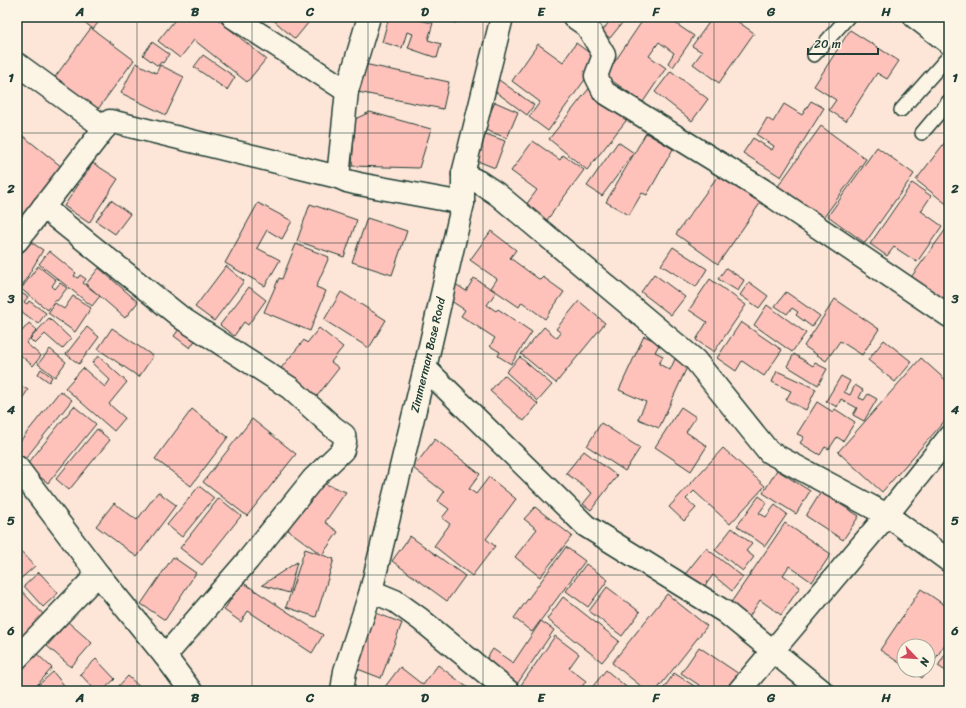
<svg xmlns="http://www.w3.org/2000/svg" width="966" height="708" viewBox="0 0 966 708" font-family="Sriracha,sans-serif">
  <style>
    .building { fill: #fec2bb; stroke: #1f3d34 }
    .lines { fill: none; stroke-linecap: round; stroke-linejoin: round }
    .lane-casing { stroke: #1f3d34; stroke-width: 16 }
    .street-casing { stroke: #1f3d34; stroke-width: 25 }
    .secondary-casing { stroke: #1f3d34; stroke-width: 25 }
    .lane { stroke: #fcf5e5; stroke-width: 13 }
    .street { stroke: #fcf5e5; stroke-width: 22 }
    .secondary { stroke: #fcf5e5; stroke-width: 22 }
    .grid { fill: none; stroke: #1f3d34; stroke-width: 1; stroke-opacity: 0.55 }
    .labels { text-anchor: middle; stroke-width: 4; stroke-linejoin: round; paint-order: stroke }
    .street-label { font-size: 12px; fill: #1f3d34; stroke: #fcf5e5 }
    .neatline { fill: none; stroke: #1f3d34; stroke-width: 1.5 }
    .grid-label { font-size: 13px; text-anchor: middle; font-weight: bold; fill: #1f3d34 }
  </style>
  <rect width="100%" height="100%" fill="#fde6d8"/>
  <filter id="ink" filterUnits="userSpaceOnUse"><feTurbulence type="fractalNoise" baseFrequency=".025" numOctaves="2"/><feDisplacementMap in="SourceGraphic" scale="8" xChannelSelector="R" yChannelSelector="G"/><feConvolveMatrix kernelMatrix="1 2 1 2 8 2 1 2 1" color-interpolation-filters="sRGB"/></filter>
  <g filter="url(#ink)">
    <g class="building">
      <polygon points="78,17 103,17 93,29"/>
      <polygon points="170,17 215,17 266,59 247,82 194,40 180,58 158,41 174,21"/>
      <polygon points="270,17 313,17 295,39"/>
      <polygon points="389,17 405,17 433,23 428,40 441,44 437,58 408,48 413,34 407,32 402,48 382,42"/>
      <polygon points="429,17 457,17 456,23"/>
      <polygon points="601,17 627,17 610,38 602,32 608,23"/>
      <polygon points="645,17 666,17 694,36 673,67 668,63 674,53 659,42 649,56 666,68 643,102 605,76"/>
      <polygon points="713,17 731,17 754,33 719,83 693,64 702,52 692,46"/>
      <polygon points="91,28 134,60 98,109 55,77"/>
      <polygon points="850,30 899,61 887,79 877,73 846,121 829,110 836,100 814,86"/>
      <polygon points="152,42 169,54 163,63 161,62 158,66 143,55"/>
      <polygon points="576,43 599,60 548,131 529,117 540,102 512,81 538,44 563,62"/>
      <polygon points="203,55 235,77 227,90 194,67"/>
      <polygon points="136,63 156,73 160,65 184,77 166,115 121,93"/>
      <polygon points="364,64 449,82 443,109 358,92"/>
      <polygon points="671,71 708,99 692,121 655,92"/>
      <polygon points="499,80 534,105 527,115 492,89"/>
      <polygon points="591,86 629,117 587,170 549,139"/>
      <polygon points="811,101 824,108 781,177 743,153 753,138 772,150 774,146 757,135 767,118 773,122 784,104 802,115"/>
      <polygon points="495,102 518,112 507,138 483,129"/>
      <polygon points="370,112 431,129 419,168 352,166 355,119"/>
      <polygon points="821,126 866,159 819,224 774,192"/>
      <polygon points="18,132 62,167 17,225 17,133"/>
      <polygon points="646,133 673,149 647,195 642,193 629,215 606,202"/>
      <polygon points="486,134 505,141 495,168 475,160"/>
      <polygon points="949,137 949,206 916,180"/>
      <polygon points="533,141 560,160 563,155 584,170 544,224 523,209 537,190 511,171"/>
      <polygon points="618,142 634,153 602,196 587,186"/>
      <polygon points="877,147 914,174 865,243 828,216"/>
      <polygon points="93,163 118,179 89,223 64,206"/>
      <polygon points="720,173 761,202 718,264 676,234"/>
      <polygon points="912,183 931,196 921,211 942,226 917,262 894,247 887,256 870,244"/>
      <polygon points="111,200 130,214 115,234 96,221"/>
      <polygon points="258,203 292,221 282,239 267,230 257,248 280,260 265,286 225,263"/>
      <polygon points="310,204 357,220 344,257 297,241"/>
      <polygon points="367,218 407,231 392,275 352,262"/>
      <polygon points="949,225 949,308 909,280"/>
      <polygon points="491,231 516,250 510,258 540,280 543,277 564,292 545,319 522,302 519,307 491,288 497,279 470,260"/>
      <polygon points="29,241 43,250 22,286 17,283 17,261"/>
      <polygon points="296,244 329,257 316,287 326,291 310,331 264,312 279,278 282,279"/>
      <polygon points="673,247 707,269 696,287 661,265"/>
      <polygon points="49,251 76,273 74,276 78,278 80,275 86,279 83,283 100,296 92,306 39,264"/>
      <polygon points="38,266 56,280 52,286 55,289 60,283 67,288 57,301 55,300 48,310 21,289"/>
      <polygon points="226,266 244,281 214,321 195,307"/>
      <polygon points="99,268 138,302 125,318 86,284"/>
      <polygon points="726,268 744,280 738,291 718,279"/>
      <polygon points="654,274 685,297 671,315 641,292"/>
      <polygon points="474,278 496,292 487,305 496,311 498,309 532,332 511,364 498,356 500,352 490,346 495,338 461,316 465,310 445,297 454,283 466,291"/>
      <polygon points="710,279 746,305 714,352 696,340 707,322 689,310"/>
      <polygon points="749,282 768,296 759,308 740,295"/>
      <polygon points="249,287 266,300 248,325 244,322 234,336 220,325"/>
      <polygon points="341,292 386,320 369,348 324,320"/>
      <polygon points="786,292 820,316 812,327 796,315 798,312 792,308 787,314 775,306"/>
      <polygon points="21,293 28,297 24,302 27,304 29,301 46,313 38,324 17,308 17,299"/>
      <polygon points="73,296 91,308 75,332 48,313 55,303 64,309"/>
      <polygon points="835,299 879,329 862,355 840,341 826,361 804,346"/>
      <polygon points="579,301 605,323 556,383 521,354 544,327 557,338 561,333 556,329"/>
      <polygon points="767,305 806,333 792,352 754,325"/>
      <polygon points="49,318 71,339 62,349 45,334 35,344 30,339"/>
      <polygon points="17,319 22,322 17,329"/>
      <polygon points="741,322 782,350 764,376 742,361 736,371 717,358"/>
      <polygon points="29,323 37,330 26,343 41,356 33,366 17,352 17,337"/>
      <polygon points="182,325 198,336 190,348 174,336"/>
      <polygon points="87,327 99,337 79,364 66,354"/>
      <polygon points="112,328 153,356 139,377 98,349"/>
      <polygon points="319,328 343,347 331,362 339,368 314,400 278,372 304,340 307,343"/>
      <polygon points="644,336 660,343 655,352 663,356 659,364 670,370 675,359 688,365 659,428 638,419 646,402 619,390"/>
      <polygon points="884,340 912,362 895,382 868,360"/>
      <polygon points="50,349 66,362 55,377 38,364"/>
      <polygon points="794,354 813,366 815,363 827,369 818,385 787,366"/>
      <polygon points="98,356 127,382 109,404 125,418 114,431 65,388 83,368 105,387 110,380 92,363"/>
      <polygon points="520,357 552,385 538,401 506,372"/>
      <polygon points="921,358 949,383 949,416 882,492 838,452"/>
      <polygon points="41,369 52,377 49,382 38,374"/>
      <polygon points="777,371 816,389 806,410 786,400 791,391 772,382"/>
      <polygon points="504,375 538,404 524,421 490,391"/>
      <polygon points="841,376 850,381 844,392 850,395 855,385 863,390 859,398 864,400 868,394 877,399 864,421 853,415 857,408 841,399 837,407 826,401"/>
      <polygon points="17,383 28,390 17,406"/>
      <polygon points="60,391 72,400 22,463 17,459 17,445"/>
      <polygon points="817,402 833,412 835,409 855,422 843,441 837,437 829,449 825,447 820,455 800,443 804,437 797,434"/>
      <polygon points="74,406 96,424 48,483 26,466"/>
      <polygon points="681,407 696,417 686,432 707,446 691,471 655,447"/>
      <polygon points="192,409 228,437 191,486 155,459"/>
      <polygon points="252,419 296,454 247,516 203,482"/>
      <polygon points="601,423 640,448 625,471 587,446"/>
      <polygon points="97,429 110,440 69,490 56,479"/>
      <polygon points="435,439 480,474 469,489 476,494 489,477 516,499 486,539 495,546 472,576 434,546 450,524 442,518 449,509 438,501 444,492 413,468"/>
      <polygon points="723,448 765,486 730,524 694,491 686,499 696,508 684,521 669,507"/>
      <polygon points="584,451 617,476 591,510 583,504 592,493 566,473"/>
      <polygon points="777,470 810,491 796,514 763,493"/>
      <polygon points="313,479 346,492 325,522 338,532 322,555 288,530"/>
      <polygon points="199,486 214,498 182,537 167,525"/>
      <polygon points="158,492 176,505 137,557 96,526 114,503 137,520"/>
      <polygon points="821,492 859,516 843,540 806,516"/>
      <polygon points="759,496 767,502 759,513 766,517 775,505 787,514 765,546 737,526"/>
      <polygon points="219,498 241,516 202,565 180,548"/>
      <polygon points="535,507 572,536 540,577 515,557 537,529 524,519"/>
      <polygon points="785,523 831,554 812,582 789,566 783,575 800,587 781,615 760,600 749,617 730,604"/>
      <polygon points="732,528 752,544 746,551 754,557 743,571 715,550"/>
      <polygon points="410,536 465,576 447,601 392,561"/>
      <polygon points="17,547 35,566 17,582"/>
      <polygon points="566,547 585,561 532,632 514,618"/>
      <polygon points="706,548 743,577 732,591 713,575 704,587 686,573"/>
      <polygon points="305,549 334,559 316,617 286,607"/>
      <polygon points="173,557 196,573 165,620 141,604"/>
      <polygon points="297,562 289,593 262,585"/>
      <polygon points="586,564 608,580 588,607 566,591"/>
      <polygon points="39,572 58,593 43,607 24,586"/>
      <polygon points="242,582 323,635 312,653 248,611 241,622 224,610"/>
      <polygon points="17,586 44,615 22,636 17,631"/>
      <polygon points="607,587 640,612 622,636 589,611"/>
      <polygon points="921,589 949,608 949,638 928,670 928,646 904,646 904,666 880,650"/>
      <polygon points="667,594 707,626 656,691 647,691 612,663"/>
      <polygon points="563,597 619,641 602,662 547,619"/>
      <polygon points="376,613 402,623 381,678 355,668"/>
      <polygon points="541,621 554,630 515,687 482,665 493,649 513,663"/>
      <polygon points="68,622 92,643 71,667 47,646"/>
      <polygon points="555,636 579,654 569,668 586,681 579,691 526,691 528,689 521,685"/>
      <polygon points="699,647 739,674 727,691 708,691 681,673"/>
      <polygon points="949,648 949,673 938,666"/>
      <polygon points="34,651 52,668 32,691 21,691 17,687 17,668"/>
      <polygon points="96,659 115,679 102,691 96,691 80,674"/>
      <polygon points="438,665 472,691 388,691 384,688 400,667 423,685"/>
      <polygon points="606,670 631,691 589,691"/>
      <polygon points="910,670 928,670 922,678"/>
      <polygon points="53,672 69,691 36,691 34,689"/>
      <polygon points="674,673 702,691 662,691"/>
      <polygon points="128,676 144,691 114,691"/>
    </g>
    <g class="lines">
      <defs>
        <g id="lane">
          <polyline points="938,35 949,25"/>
          <polyline points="814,55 848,17"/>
          <polyline points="901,110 949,56"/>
          <polyline points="922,133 949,101"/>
        </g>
        <g id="street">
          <polyline points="233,17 347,91"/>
          <polyline points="369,17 347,91 338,177 347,181 359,184 463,203"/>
          <polyline points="574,17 587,26 604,55 596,76 604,92 763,190 949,316"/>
          <polyline points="17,64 105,128"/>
          <polyline points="463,174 479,182 497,194 695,360 769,452 887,515 949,561"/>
          <polyline points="43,207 183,319 290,388 333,427 344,435 345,442 343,450 313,479 248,560 165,656"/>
          <polyline points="17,241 110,121 338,177"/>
          <polyline points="425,368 586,526 725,612 822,691"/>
          <polyline points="17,467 98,574 165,656 191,691"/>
          <polyline points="371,591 395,601 420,619 508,691"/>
          <polyline points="17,658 98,574"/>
          <path id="s1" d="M342 691 345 671 371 591 425 368 463 203V174L502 17"/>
          <polyline points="739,691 887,515 949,437"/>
        </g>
        <polyline id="secondary" points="915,17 949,43"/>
      </defs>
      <use href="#lane" class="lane-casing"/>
      <use href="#street" class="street-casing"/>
      <use href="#secondary" class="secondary-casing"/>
      <use href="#lane" class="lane"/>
      <use href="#street" class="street"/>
      <use href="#secondary" class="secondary"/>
    </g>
  </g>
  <path class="grid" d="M137 17V691M252 17V691M368 17V691M483 17V691M598 17V691M714 17V691M829 17V691M17 133H949M17 243H949M17 354H949M17 465H949M17 575H949"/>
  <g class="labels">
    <g class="street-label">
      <text dy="4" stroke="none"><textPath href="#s1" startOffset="347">Zimmerman Base Road</textPath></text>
    </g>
  </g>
  <rect width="966" height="708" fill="none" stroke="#fcf5e5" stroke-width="44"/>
  <g transform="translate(916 658) rotate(115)"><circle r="19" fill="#fcf5e5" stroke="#a4ab9e"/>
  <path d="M0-3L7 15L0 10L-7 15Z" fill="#d1495b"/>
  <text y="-6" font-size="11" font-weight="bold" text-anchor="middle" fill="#1f3d34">N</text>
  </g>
  <path d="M808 48v6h70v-6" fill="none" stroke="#1f3d34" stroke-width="2"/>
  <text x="814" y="48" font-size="12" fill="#1f3d34" stroke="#fcf5e5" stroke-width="3" paint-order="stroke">20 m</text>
  <rect x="22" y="22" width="922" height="664" class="neatline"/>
  <g class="grid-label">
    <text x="80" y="16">A</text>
    <text x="195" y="16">B</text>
    <text x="310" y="16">C</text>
    <text x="425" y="16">D</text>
    <text x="541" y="16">E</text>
    <text x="656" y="16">F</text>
    <text x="771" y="16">G</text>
    <text x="886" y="16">H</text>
    <text x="11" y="82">1</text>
    <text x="955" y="82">1</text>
    <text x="11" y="193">2</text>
    <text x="955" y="193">2</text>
    <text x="11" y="303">3</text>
    <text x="955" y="303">3</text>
    <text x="11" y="414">4</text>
    <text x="955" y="414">4</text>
    <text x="11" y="525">5</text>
    <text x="955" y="525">5</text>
    <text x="11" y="635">6</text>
    <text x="955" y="635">6</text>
    <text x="80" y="702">A</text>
    <text x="195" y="702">B</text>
    <text x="310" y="702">C</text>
    <text x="425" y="702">D</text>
    <text x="541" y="702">E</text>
    <text x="656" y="702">F</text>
    <text x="771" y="702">G</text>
    <text x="886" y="702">H</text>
  </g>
</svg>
